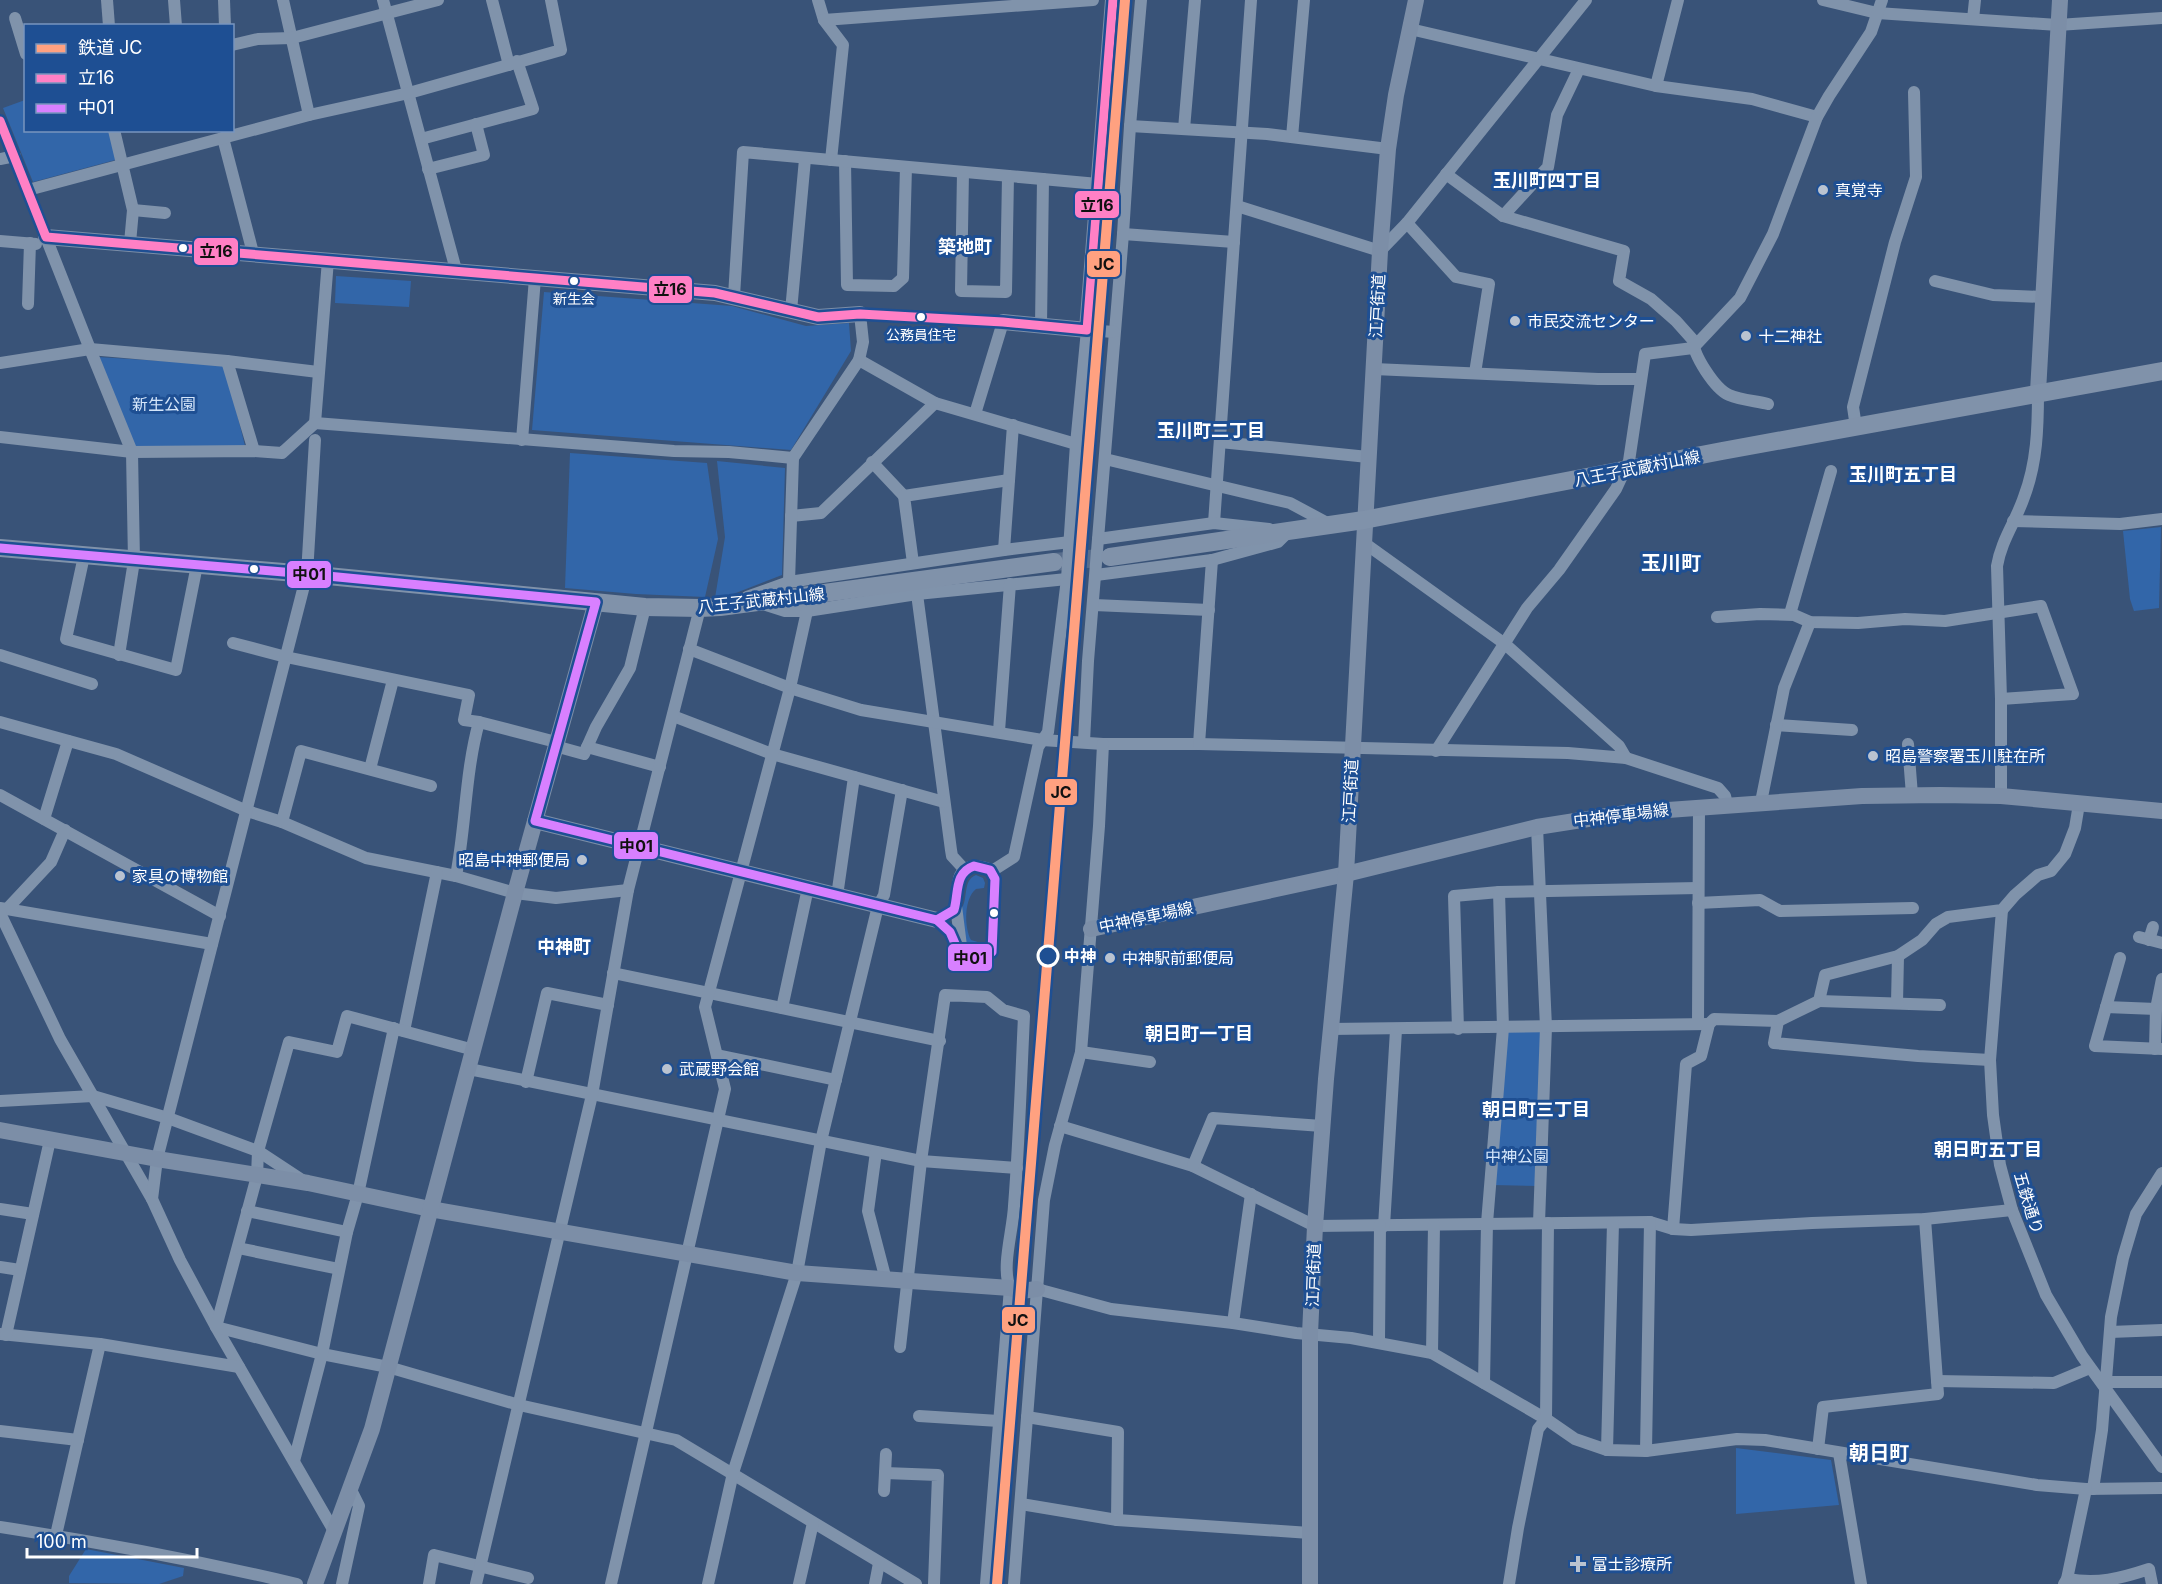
<svg xmlns="http://www.w3.org/2000/svg" width="2162" height="1584" viewBox="0 0 2162 1584" font-family="Inter,'Noto Sans JP',sans-serif">
  <style>
    .green { fill: #3266a9 }
    .lines { fill: none; stroke-linecap: round; stroke-linejoin: round }
    .primary-tunnel { stroke: #576d8c; stroke-width: 18; stroke-dasharray: 18 9; stroke-linecap: butt }
    .street { stroke: #8093ab; stroke-width: 12 }
    .secondary { stroke: #7c8ea7; stroke-width: 16 }
    .primary { stroke: #8092aa; stroke-width: 18 }
    .bus-1-casing { stroke: #1e4f93; stroke-width: 14 }
    .bus-2-casing { stroke: #1e4f93; stroke-width: 14 }
    .bus-1 { stroke: #ff80c5; stroke-width: 9 }
    .bus-2 { stroke: #d880ff; stroke-width: 9 }
    .rail-1-casing { stroke: #1e4f93; stroke-width: 15 }
    .rail-1 { stroke: #ffa180; stroke-width: 10 }
    .poi-dot { fill: #bac3d0; stroke: #1e4f93; stroke-width: 2 }
    .bus-dot { fill: #fff; stroke: #1e4f93; stroke-width: 2 }
    .stop-dot { fill: #1e4f93; stroke: #fff; stroke-width: 3 }
    .labels { text-anchor: middle; stroke-width: 6; stroke-linejoin: round; paint-order: stroke }
    .bus-label { font-size: 14px; fill: #fff; stroke: #1e4f93 }
    .poi-label { font-size: 16px; fill: #fff; stroke: #1e4f93; text-anchor: start }
    .street-label { font-size: 16px; fill: #fff; stroke: #1e4f93 }
    .park-label { font-size: 16px; fill: #d5e6fa; stroke: #1e4f93 }
    .stop-label { font-size: 16px; font-weight: bold; fill: #fff; stroke: #1e4f93; text-anchor: start }
    .neighbourhood-label { font-size: 18px; font-weight: bold; fill: #fff; stroke: #1e4f93 }
    .quarter-label { font-size: 20px; font-weight: bold; fill: #fff; stroke: #1e4f93 }
    .line-badge { stroke: #1e4f93; stroke-width: 2 }
    .pale-badge-label { font-size: 16px; text-anchor: middle; font-weight: bold; fill: #111 }
  </style>
  <rect width="100%" height="100%" fill="#395378"/>
  <g class="green">
    <polygon points="25,100 26,130 111,131 119,159 33,182 3,108"/>
    <polygon points="336,276 411,281 409,307 335,303"/>
    <polygon points="544,292 732,306 806,326 849,323 851,351 791,450 532,430"/>
    <polygon points="98,357 225,365 245,446 135,447"/>
    <polygon points="570,453 707,463 718,539 705,597 636,594 565,588"/>
    <polygon points="717,461 785,468 782,575 723,598 715,598 725,537"/>
    <polygon points="2161,527 2159,608 2134,611 2130,599 2123,531"/>
    <path d="M976 875 983 878 985 883 984 888 976 889C964 898 964 927 971 940L981 943 978 948 973 949 966 947 959 912C970 901 961 881 976 875Z"/>
    <polygon points="1544,1031 1538,1186 1493,1185 1506,1032"/>
    <polygon points="1736,1448 1831,1460 1839,1505 1736,1514"/>
    <polygon points="86,1549 184,1568 183,1576 159,1584 69,1583 69,1576"/>
  </g>
  <g class="lines">
    <polyline class="primary-tunnel" points="1054,562 1110,557"/>
    <g class="street">
      <polyline points="107,0 109,26"/>
      <polyline points="174,0 176,26"/>
      <polyline points="224,0 225,26"/>
      <polyline points="283,0 309,115"/>
      <polyline points="383,0 456,270"/>
      <polyline points="492,0 509,65"/>
      <polyline points="818,0 824,20 843,45 831,160"/>
      <polyline points="1823,0 1877,13 2058,25 2162,18"/>
      <polyline points="15,18 26,54"/>
      <polyline points="1973,19 1975,0"/>
      <polyline points="824,20 1093,0"/>
      <polyline points="1410,29 1656,86 1752,99 1817,117"/>
      <polyline points="232,45 258,39 292,38 438,0"/>
      <polyline points="1656,86 1678,0"/>
      <polyline points="0,121 90,349 132,452 134,561 119,655"/>
      <polyline points="1130,126 1267,134 1388,149"/>
      <polyline points="1184,129 1195,0"/>
      <polyline points="114,130 133,210 130,243"/>
      <polyline points="1292,137 1304,0"/>
      <polyline points="223,138 253,253"/>
      <polyline points="421,139 533,109 517,61"/>
      <polyline points="0,159 15,156"/>
      <polyline points="845,161 847,285 894,286 903,278 906,167"/>
      <polyline points="428,169 484,155 476,124"/>
      <polyline points="963,172 961,291 1006,292 1008,176"/>
      <path d="M1446 174 1503 216 1624 251 1619 281 1651 299 1676 321 1693 340C1693 355 1715 389 1729 395 1741 400 1756 401 1768 404"/>
      <polyline points="28,190 309,115 409,93 561,50 551,0"/>
      <polyline points="1237,206 1380,251 1407,223 1586,0"/>
      <polyline points="133,210 165,213"/>
      <polyline points="1503,216 1548,167 1557,115 1579,69"/>
      <polyline points="1407,223 1456,277 1489,284 1475,373"/>
      <polyline points="1123,234 1234,242"/>
      <polyline points="0,241 36,244"/>
      <polyline points="328,260 315,423 674,451 729,452 793,458"/>
      <polyline points="1935,281 1993,295 2043,297"/>
      <polyline points="734,296 743,152 1098,184"/>
      <polyline points="28,304 30,243"/>
      <polyline points="791,311 805,159"/>
      <polyline points="1041,325 1043,179"/>
      <polyline points="859,360 935,403 1076,444"/>
      <polyline points="227,361 254,451"/>
      <polyline points="0,363 90,349 227,361 318,372"/>
      <polyline points="1374,369 1598,379 1641,379"/>
      <polyline points="1856,427 1853,407 1895,242 1916,177 1914,92"/>
      <polyline points="0,437 132,452 254,451 282,453 315,423"/>
      <polyline points="522,440 535,278"/>
      <polyline points="1220,442 1368,457"/>
      <polyline points="1105,459 1290,503 1331,525"/>
      <polyline points="872,462 904,496"/>
      <polyline points="791,516 821,513 935,403"/>
      <polyline points="2013,521 2120,524 2162,519"/>
      <polyline points="1214,523 1251,0"/>
      <polyline points="1098,539 1214,523 1269,529"/>
      <polyline points="1363,542 1505,644 1619,746 1626,758"/>
      <polyline points="1004,550 1013,425"/>
      <polyline points="84,556 66,639 176,670 197,565"/>
      <polyline points="913,563 904,496 1009,480"/>
      <polyline points="1096,575 1212,560 1278,542 1288,532"/>
      <polyline points="789,582 793,458 859,360 863,342 860,314 1003,322 975,414"/>
      <polyline points="917,594 951,850 952,856 964,869"/>
      <polyline points="747,597 789,582 1004,550 1070,542"/>
      <polyline points="763,604 785,611 807,611 917,594 1067,579"/>
      <polyline points="1094,605 1209,610"/>
      <polyline points="1790,614 1831,471"/>
      <polyline points="1717,617 1760,614 1794,615 1810,622 1858,623 1905,619 1945,621 2041,606 2073,694 2001,699"/>
      <polyline points="233,643 286,657 469,695 464,720 479,722 556,742"/>
      <polyline points="689,649 790,688 861,710 1042,740 1103,744 1199,744 1568,753 1626,758 1718,788 1725,796 1727,804"/>
      <polyline points="0,655 92,684"/>
      <polyline points="673,716 772,754 944,802"/>
      <polyline points="0,722 116,754 247,811 282,822 366,858 456,876 515,893 556,898 628,890"/>
      <polyline points="1776,725 1852,730"/>
      <polyline points="999,731 1010,584"/>
      <polyline points="1084,742 1088,661 1123,234 1130,126 1141,0"/>
      <polyline points="1199,744 1212,560"/>
      <polyline points="1908,744 1912,795"/>
      <polyline points="555,746 584,754 596,727 630,668 645,607"/>
      <polyline points="587,747 660,767"/>
      <polyline points="1436,751 1527,608 1559,570 1616,489 1629,461 1645,354 1693,348 1740,298 1773,234 1817,117 1829,96 1871,32 1882,0"/>
      <polyline points="370,769 393,680"/>
      <polyline points="0,795 220,916"/>
      <path d="M2001 796V699L1997 566C2001 541 2016 521 2024 497 2037 463 2038 428 2038 392"/>
      <polyline points="1761,802 1784,688 1810,622"/>
      <polyline points="44,819 68,741"/>
      <polyline points="282,822 301,751 431,786"/>
      <polyline points="1537,827 1546,1027 1539,1223"/>
      <path d="M974 866C984 867 992 867 995 879L992 952C987 963 969 959 960 955L950 932 937 920 954 910C961 893 951 870 974 866Z"/>
      <polyline points="992,871 1014,857 1038,747 1048,732 1067,579 1076,444 1087,330 1114,332"/>
      <path d="M456 876C466 824 465 773 479 722"/>
      <polyline points="837,896 854,777"/>
      <polyline points="1698,903 1760,900 1780,911 1913,908"/>
      <polyline points="956,906 961,946"/>
      <polyline points="0,908 212,944"/>
      <polyline points="7,909 51,862 65,830"/>
      <polyline points="2002,910 1990,1060 1993,1115 2000,1165 2012,1210 2046,1295 2082,1356 2162,1467"/>
      <polyline points="0,913 60,1039 152,1199 180,1260 216,1327 334,1531"/>
      <polyline points="2139,937 2162,943"/>
      <polyline points="2149,940 2153,927"/>
      <polyline points="2120,958 2095,1046 2162,1049"/>
      <polyline points="613,973 940,1041"/>
      <polyline points="1819,1001 1940,1005"/>
      <polyline points="1897,1003 1898,956"/>
      <polyline points="2106,1007 2156,1009"/>
      <polyline points="782,1008 808,888"/>
      <polyline points="1778,1021 1774,1043 1918,1056 1990,1060"/>
      <polyline points="1698,1024 1699,806"/>
      <polyline points="1330,1029 1709,1024"/>
      <polyline points="1458,1029 1454,896 1499,892 1698,888"/>
      <polyline points="404,1031 437,872"/>
      <polyline points="2155,1049 2156,1009 2162,979"/>
      <polyline points="474,1050 347,1016 337,1052 289,1042 258,1151 257,1176 216,1327 322,1354 388,1367 519,1405 676,1440 916,1584"/>
      <polyline points="1081,1052 1150,1062"/>
      <polyline points="717,1055 836,1080"/>
      <polyline points="469,1069 921,1161 1017,1168"/>
      <polyline points="526,1082 547,993 608,1005"/>
      <polyline points="0,1101 93,1096 168,1118 258,1151 302,1180"/>
      <polyline points="1060,1126 1193,1166 1315,1226 1650,1222 1673,1229 1691,1230 1812,1223 1925,1219 2012,1210"/>
      <polyline points="876,1152 868,1211 886,1280"/>
      <polyline points="1193,1166 1213,1118 1322,1126"/>
      <polyline points="152,1199 157,1159 307,574 315,440"/>
      <polyline points="0,1209 33,1214"/>
      <polyline points="247,1211 347,1232"/>
      <polyline points="1384,1226 1396,1030"/>
      <polyline points="1673,1229 1686,1064 1701,1056 1709,1024 1714,1019 1778,1021 1819,1001 1825,975 1898,956 1922,940 1936,924 1948,917 2002,910 2015,895 2038,875 2051,871 2065,854 2075,828 2079,804"/>
      <polyline points="238,1248 339,1269"/>
      <polyline points="0,1267 20,1270"/>
      <polyline points="1037,1289 1111,1309 1233,1323 1296,1333 1351,1338 1432,1353 1546,1419 1575,1439 1607,1450 1646,1451 1737,1439 1765,1440 2037,1485 2086,1489 2162,1488"/>
      <polyline points="1233,1323 1251,1194"/>
      <polyline points="2110,1332 2162,1330"/>
      <polyline points="0,1334 100,1344 239,1367"/>
      <polyline points="6,1335 50,1140"/>
      <polyline points="1379,1342 1380,1225"/>
      <path d="M900 1347 921 1161 945 995 987 997 1003 1010 1024 1016C1021 1080 1019 1143 1014 1206 1013 1230 1001 1267 1010 1288L986 1584"/>
      <polyline points="1432,1353 1434,1225"/>
      <polyline points="1937,1381 2054,1383 2090,1368"/>
      <polyline points="2106,1382 2162,1382"/>
      <polyline points="1484,1383 1487,1223 1503,1028 1499,892"/>
      <polyline points="919,1416 999,1421"/>
      <polyline points="1027,1417 1118,1432 1117,1520"/>
      <polyline points="0,1431 78,1440"/>
      <polyline points="1818,1449 1823,1407 1938,1394 1925,1219"/>
      <polyline points="1607,1450 1613,1223"/>
      <polyline points="1646,1451 1650,1222"/>
      <polyline points="1839,1453 1861,1584"/>
      <polyline points="294,1461 322,1354 347,1232 358,1194 394,1028"/>
      <polyline points="885,1473 938,1475 934,1584"/>
      <polyline points="2093,1489 2102,1430 2111,1317 2123,1258 2136,1214 2162,1173"/>
      <polyline points="884,1491 886,1454"/>
      <polyline points="1021,1504 1117,1520 1310,1533"/>
      <path d="M0 1527C99 1542 199 1561 297 1584"/>
      <polyline points="56,1535 100,1344"/>
      <path d="M2067 1579C2098 1584 2119 1579 2149 1569L2152 1584"/>
      <polyline points="342,1584 359,1506 350,1488"/>
      <polyline points="429,1584 434,1555 528,1578"/>
      <polyline points="476,1584 592,1095 628,890 700,608"/>
      <polyline points="611,1584 725,1089 705,1007 790,688 807,611"/>
      <polyline points="708,1584 733,1473 797,1273 821,1141 878,906 884,895 902,790"/>
      <polyline points="799,1584 813,1523"/>
      <polyline points="875,1584 879,1563"/>
      <polyline points="1014,1584 1044,1200 1055,1145 1081,1052 1099,826 1103,744"/>
      <polyline points="1509,1584 1518,1528 1538,1429 1546,1419 1548,1223"/>
      <polyline points="2064,1584 2067,1579 2086,1489"/>
    </g>
    <g class="secondary">
      <polyline points="46,237 715,293 818,317 860,314"/>
      <polyline points="1003,322 1087,330 1113,0"/>
      <polyline points="2038,392 2060,0"/>
      <polyline points="535,821 937,920"/>
      <polyline points="1091,929 1346,874 1537,827 1626,813 1862,796 1940,795 2001,796 2162,811"/>
      <polyline points="0,1130 157,1159 308,1183 430,1209 797,1273 1010,1288 1021,1291 1037,1289"/>
      <polyline points="315,1584 372,1429 515,893 596,602"/>
      <polyline points="1310,1584 1310,1334 1315,1226 1326,1079 1346,874 1380,251 1388,149 1396,95 1416,0"/>
    </g>
    <g class="primary">
      <polyline points="0,548 307,574 645,607 700,608 720,607 1054,562"/>
      <polyline points="1110,557 1364,520 1722,451 2162,371"/>
    </g>
    <defs>
      <polyline id="bus-1" points="0,121 46,237 715,293 818,317 860,314 1003,322 1087,330 1113,0"/>
      <g id="bus-2">
        <polyline points="0,548 307,574 596,602 535,821 937,920"/>
        <path d="M974 866 990 870 995 879 992 952C984 962 971 959 960 955L950 932 937 920 954 910C959 893 954 873 974 866Z"/>
      </g>
    </defs>
    <use href="#bus-1" class="bus-1-casing"/>
    <use href="#bus-2" class="bus-2-casing"/>
    <use href="#bus-1" class="bus-1"/>
    <use href="#bus-2" class="bus-2"/>
    <defs>
      <polyline id="rail-1" points="997,1584 1125,0"/>
    </defs>
    <use href="#rail-1" class="rail-1-casing"/>
    <use href="#rail-1" class="rail-1"/>
  </g>
  <g class="poi-dot">
    <circle cx="1823" cy="190" r="6"/>
    <circle cx="1515" cy="321" r="6"/>
    <circle cx="1746" cy="336" r="6"/>
    <circle cx="1873" cy="756" r="6"/>
    <circle cx="582" cy="860" r="6"/>
    <circle cx="120" cy="876" r="6"/>
    <circle cx="1110" cy="958" r="6"/>
    <circle cx="667" cy="1069" r="6"/>
    <path d="M1575 1555h6v6h6v6h-6v6h-6v-6h-6v-6h6z"/>
  </g>
  <g class="bus-dot">
    <circle cx="183" cy="248" r="5"/>
    <circle cx="574" cy="281" r="5"/>
    <circle cx="921" cy="317" r="5"/>
    <circle cx="254" cy="569" r="5"/>
    <circle cx="994" cy="913" r="5"/>
  </g>
  <circle class="stop-dot" cx="1048" cy="956" r="10"/>
  <g class="labels">
    <g class="bus-label">
      <text x="574" y="304">新生会</text>
      <text x="921" y="340">公務員住宅</text>
    </g>
    <g class="poi-label">
      <text x="1835" y="196">真覚寺</text>
      <text x="1527" y="327">市民交流センター</text>
      <text x="1758" y="342">十二神社</text>
      <text x="1885" y="762">昭島警察署玉川駐在所</text>
      <text x="570" y="866" text-anchor="end">昭島中神郵便局</text>
      <text x="132" y="882">家具の博物館</text>
      <text x="1122" y="964">中神駅前郵便局</text>
      <text x="679" y="1075">武蔵野会館</text>
      <text x="1592" y="1570">富士診療所</text>
    </g>
    <g class="street-label">
      <text transform="translate(1377 306) rotate(-87)" y="6">江戸街道</text>
      <text transform="translate(1637 468) rotate(-11)" y="6">八王子武蔵村山線</text>
      <text transform="translate(761 600) rotate(-6)" y="6">八王子武蔵村山線</text>
      <text transform="translate(1350 791) rotate(-87)" y="6">江戸街道</text>
      <text transform="translate(1621 815) rotate(-7)" y="6">中神停車場線</text>
      <text transform="translate(1146 917) rotate(-12)" y="6">中神停車場線</text>
      <text transform="translate(2029 1203) rotate(73)" y="6">五鉄通り</text>
      <text transform="translate(1313 1275) rotate(-88)" y="6">江戸街道</text>
    </g>
    <g class="park-label">
      <text x="164" y="410">新生公園</text>
      <text x="1517" y="1162">中神公園</text>
    </g>
    <g class="stop-label">
      <text x="1064" y="962">中神</text>
    </g>
    <g class="neighbourhood-label">
      <text x="1547" y="187">玉川町四丁目</text>
      <text x="965" y="253">築地町</text>
      <text x="1211" y="437">玉川町二丁目</text>
      <text x="1903" y="481">玉川町五丁目</text>
      <text x="564" y="953">中神町</text>
      <text x="1199" y="1040">朝日町一丁目</text>
      <text x="1536" y="1116">朝日町三丁目</text>
      <text x="1988" y="1156">朝日町五丁目</text>
    </g>
    <g class="quarter-label">
      <text x="1671" y="570">玉川町</text>
      <text x="1879" y="1460">朝日町</text>
    </g>
  </g>
  <g class="line-badge">
    <rect x="1074" y="190" width="46" height="29" rx="6" fill="#ff80c5"/>
    <rect x="193" y="237" width="46" height="29" rx="6" fill="#ff80c5"/>
    <rect x="1086" y="250" width="35" height="28" rx="6" fill="#ffa180"/>
    <rect x="648" y="275" width="45" height="29" rx="6" fill="#ff80c5"/>
    <rect x="286" y="560" width="46" height="29" rx="6" fill="#d880ff"/>
    <rect x="1044" y="778" width="34" height="28" rx="6" fill="#ffa180"/>
    <rect x="613" y="831" width="46" height="29" rx="6" fill="#d880ff"/>
    <rect x="947" y="943" width="46" height="29" rx="6" fill="#d880ff"/>
    <rect x="1001" y="1306" width="35" height="28" rx="6" fill="#ffa180"/>
  </g>
  <g class="pale-badge-label">
    <text x="1097" y="211">立16</text>
    <text x="216" y="257">立16</text>
    <text x="1104" y="270">JC</text>
    <text x="670" y="295">立16</text>
    <text x="309" y="580">中01</text>
    <text x="1061" y="798">JC</text>
    <text x="636" y="852">中01</text>
    <text x="970" y="964">中01</text>
    <text x="1018" y="1326">JC</text>
  </g>
  <rect x="24" y="24" width="210" height="108" fill="#1e4f93" stroke="#7895be" stroke-width="1.5"/>
  <rect x="36" y="44" width="30" height="9" fill="#ffa180" stroke="#7895be" stroke-width="1.5"/>
  <text x="78" y="54" font-size="18" fill="#ffffff">鉄道 JC</text>
  <rect x="36" y="74" width="30" height="9" fill="#ff80c5" stroke="#7895be" stroke-width="1.5"/>
  <text x="78" y="84" font-size="18" fill="#ffffff">立16</text>
  <rect x="36" y="104" width="30" height="9" fill="#d880ff" stroke="#7895be" stroke-width="1.5"/>
  <text x="78" y="114" font-size="18" fill="#ffffff">中01</text>
  <path d="M27 1548v9h170v-9" fill="none" stroke="#ffffff" stroke-width="3"/>
  <text x="36" y="1548" font-size="18" fill="#ffffff" stroke="#1e4f93" stroke-width="4.5" paint-order="stroke">100 m</text>
</svg>
